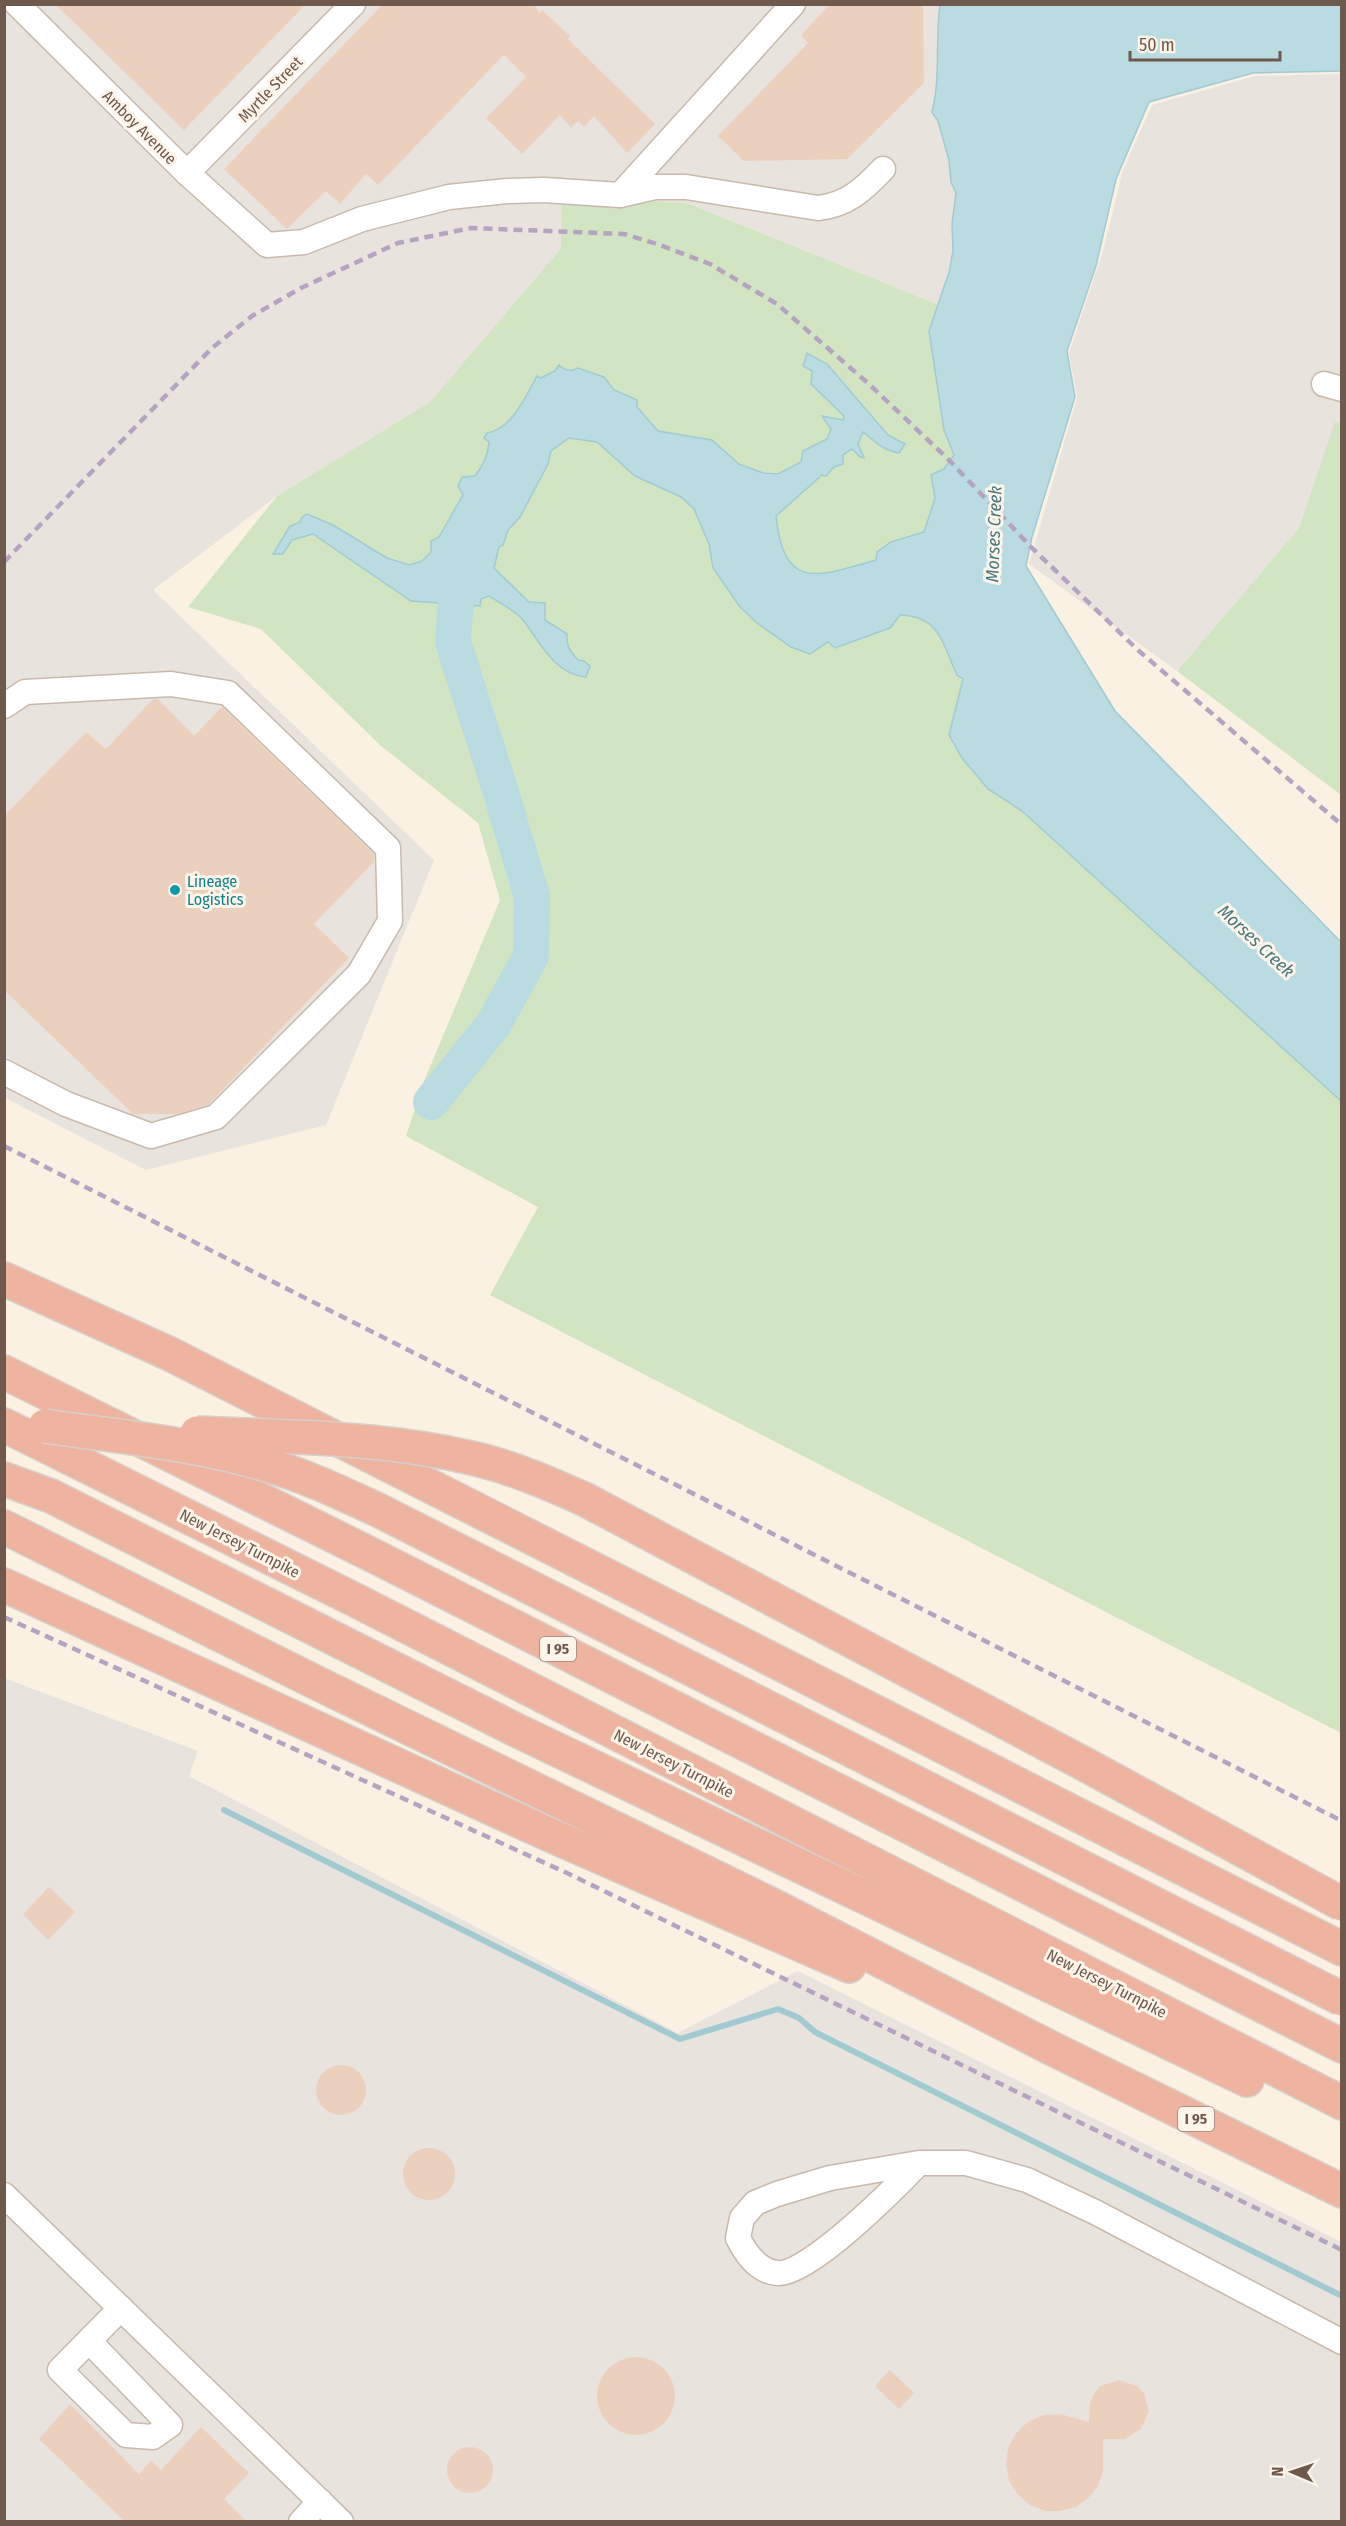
<svg xmlns="http://www.w3.org/2000/svg" width="1346" height="2526" viewBox="0 0 1346 2526" font-family="'Fira Sans Condensed',sans-serif">
  <style>
    .industrial { fill: #e9e3de }
    .green { fill: #d1e5c3 }
    .water { fill: #badbe1; stroke: #a1cad2; stroke-width: 1.5 }
    .lines { fill: none; stroke-linecap: round; stroke-linejoin: round }
    .stream { stroke: #a1cad2; stroke-width: 6 }
    .river { stroke: #badbe1; stroke-width: 36 }
    .building { fill: #ecd0be }
    .minor-casing { stroke: #c9b9ab; stroke-width: 27 }
    .highway-casing { stroke: #d7d0cd; stroke-width: 36 }
    .minor { stroke: #fff; stroke-width: 24 }
    .highway { stroke: #eeb4a0; stroke-width: 33 }
    .rail { stroke: #b4a4c1; stroke-width: 4.5; stroke-dasharray: 9 6; stroke-linecap: butt }
    .highway-bridge-casing { stroke: #d7d0cd; stroke-width: 36; stroke-linecap: butt }
    .highway-bridge { stroke: #eeb4a0; stroke-width: 33 }
    .culture-dot { fill: #0f9aa8; stroke: #fdf5e9; stroke-width: 2 }
    .labels { text-anchor: middle; stroke-width: 6; stroke-linejoin: round; paint-order: stroke }
    .shield { fill: #fdf5e9; stroke: #9a877b; stroke-width: 1.5 }
    .shield-label { font-size: 15px; font-weight: bold; fill: #6f584c }
    .street-label { font-size: 16px; fill: #6f584c; stroke: #fdf5e9 }
    .culture-label { font-size: 16px; fill: #0d838f; stroke: #fdf5e9; text-anchor: start }
    .water-label { font-size: 18px; font-style: italic; fill: #487780; stroke: #fdf5e9 }
  </style>
  <rect width="100%" height="100%" fill="#faf1e3"/>
  <g class="industrial">
    <polygon points="4,5 940,5 938,23 938,89 932,112 938,121 949,160 951,182 956,193 952,224 953,251 939,305 687,203 561,248 430,402 277,496 153,590 434,860 326,1125 146,1170 5,1098"/>
    <polygon points="1341,74 1341,534 1299,528 1177,671 1029,564 1077,398 1069,353 1103,251 1123,170 1152,105 1255,76"/>
    <polygon points="4,1678 198,1751 189,1776 678,2033 798,1971 1341,2242 1341,2521 5,2521"/>
  </g>
  <g class="green">
    <polygon points="562,197 687,203 939,305 929,331 944,430 954,455 944,469 932,475 935,498 931,511 963,679 949,735 962,758 988,789 1022,811 1341,1101 1341,1733 490,1295 538,1207 406,1136 424,1081 500,900 478,823 380,745 261,629 188,607 277,496 430,402 561,248"/>
    <polygon points="1335,422 1342,424 1341,795 1177,671 1299,528"/>
  </g>
  <path class="water" d="M940 5H1341V71L1253 73 1149 102 1116 179 1096 266 1067 351 1075 397 1032 537 1026 566 1115 711 1341 942V1101L1022 811 988 789 962 758 949 735 963 679 957 675C942 643 940 616 900 615L890 628 835 648 828 642 810 654 791 647 757 623 740 607 713 568 709 544 694 509 681 497 635 476 597 442 569 438 551 451 548 464 520 517 508 530 503 545 499 547 494 568 529 602 545 603V620L567 634C566 646 570 651 578 660L584 661 590 666 586 677C555 675 540 642 523 620 515 610 499 603 489 596L481 599 480 606 411 601 313 534 292 540 283 554H273L290 526 300 522 302 517 307 514 333 525 387 558 409 565 422 561 431 552V541L439 537 463 495 458 486 462 477 475 476C483 465 488 456 489 442L484 438 487 433C512 429 525 397 537 376L541 378 555 371 559 365C565 371 571 372 578 368L604 377 614 390 637 400V407L658 431 712 440 739 464 763 473 778 474 801 462 803 451 827 439 831 429 822 416 843 420 844 416 811 384 812 371 803 366 807 353 827 364 888 435 905 444 899 453C883 451 875 441 863 432L858 444 864 458 860 457 852 449 843 455V464L834 467 826 476 822 475 776 516C784 593 819 576 876 560L877 552 891 542 924 532 935 498 931 475 944 469 954 455 944 430 929 331 949 272 953 251 952 224 956 193 951 182 949 160 938 121 932 112C941 76 935 40 940 5Z"/>
  <g class="lines">
    <polyline class="stream" points="224,1810 680,2039 778,2009 799,2018 815,2032 1342,2296"/>
    <polyline class="river" points="431,1102 493,1025 531,956 532,897 499,786 453,642 457,579 465,558"/>
  </g>
  <g class="building">
    <polygon points="55,4 306,4 184,130"/>
    <polygon points="383,4 533,4 540,13 542,10 570,36 568,39 655,124 627,153 594,116 584,127 578,121 571,128 560,115 522,154 486,118 526,77 504,55 378,185 366,174 340,204 326,191 287,229 224,169"/>
    <polygon points="830,4 923,4 924,83 847,159 744,161 718,136 808,43 801,35"/>
    <polygon points="153,699 158,699 194,736 222,707 374,854 374,862 314,924 349,958 208,1105 177,1114 133,1114 4,990 4,816 86,732 106,749"/>
    <polygon points="49,1887 75,1912 48,1940 23,1914"/>
    <circle cx="341" cy="2090" r="25"/>
    <circle cx="429" cy="2174" r="26"/>
    <circle cx="636" cy="2396" r="39"/>
    <polygon points="890,2370 914,2393 899,2409 875,2386"/>
    <polygon points="1119,2380 1137,2386 1144,2393 1149,2411 1141,2429 1125,2439 1103,2439 1103,2471 1098,2486 1088,2498 1076,2507 1060,2511 1045,2511 1030,2505 1018,2495 1009,2481 1006,2464 1008,2448 1016,2433 1028,2422 1043,2415 1060,2414 1089,2422 1090,2403 1094,2394 1100,2386"/>
    <polygon points="70,2404 139,2474 151,2461 161,2470 201,2427 249,2473 224,2499 247,2522 125,2522 39,2439"/>
    <circle cx="470" cy="2470" r="23"/>
  </g>
  <g class="lines">
    <defs>
      <g id="minor">
        <polyline points="17,4 187,173 267,245 304,242 362,219 449,197 507,191 544,190 620,195 793,4"/>
        <polyline points="187,173 353,4"/>
        <path d="M620 195 655 187H686L818 208C847 205 863 190 883 169"/>
        <polyline points="1324,384 1342,389"/>
        <polyline points="4,706 25,692 171,684 228,693 388,848 390,921 359,974 216,1117 151,1136 66,1104 4,1072"/>
        <path d="M919 2163C896 2187 809 2275 778 2273 758 2272 746 2254 738 2238L742 2218 755 2203 777 2194 830 2178 919 2163H966L1027 2180 1095 2212 1342 2342"/>
        <polyline points="4,2195 341,2522"/>
        <polyline points="89,2341 170,2425 153,2437 126,2435 60,2370 121,2308"/>
        <polyline points="301,2522 320,2501"/>
      </g>
      <g id="highway">
        <polyline points="4,1279 170,1354 1342,1949"/>
        <polyline points="4,1372 380,1559 1342,2046"/>
        <polyline points="4,1425 359,1602 1342,2103"/>
        <polyline points="4,1479 51,1496 516,1730 1247,2080"/>
        <polyline points="4,1527 319,1684 776,1907 1051,2048 1342,2191"/>
        <polyline points="4,1585 550,1835 849,1966"/>
      </g>
    </defs>
    <use href="#minor" class="minor-casing"/>
    <use href="#highway" class="highway-casing"/>
    <use href="#minor" class="minor"/>
    <use href="#highway" class="highway"/>
    <g class="rail">
      <polyline points="4,562 212,348 252,316 301,288 398,243 471,228 624,234 657,244 710,264 777,304 870,385 948,459 1032,548 1139,651 1342,825"/>
      <polyline points="4,1146 1342,1821"/>
      <polyline points="4,1617 567,1873 1342,2250"/>
    </g>
    <defs>
      <g id="highway-bridge">
        <path d="M45 1426C119 1437 195 1443 267 1465 306 1476 341 1493 378 1510L1342 1999"/>
        <path d="M197 1433C291 1437 388 1437 480 1460 516 1469 550 1484 584 1499L1088 1766 1342 1904"/>
      </g>
    </defs>
    <use href="#highway-bridge" class="highway-bridge-casing"/>
    <use href="#highway-bridge" class="highway-bridge"/>
  </g>
  <circle class="culture-dot" cx="175" cy="890" r="6"/>
  <g class="labels">
    <g class="shield">
      <rect x="540" y="1637" width="36" height="24" rx="4.5"/>
      <rect x="1178" y="2107" width="36" height="24" rx="4.5"/>
    </g>
    <g class="shield-label">
      <text x="558" y="1654">I 95</text>
      <text x="1196" y="2124">I 95</text>
    </g>
    <g class="street-label">
      <text transform="translate(270 89) rotate(-46)" y="6">Myrtle Street</text>
      <text transform="translate(140 127) rotate(45)" y="6">Amboy Avenue</text>
      <text transform="translate(240 1543) rotate(27)" y="6">New Jersey Turnpike</text>
      <text transform="translate(674 1763) rotate(27)" y="6">New Jersey Turnpike</text>
      <text transform="translate(1107 1983) rotate(27)" y="6">New Jersey Turnpike</text>
    </g>
    <g class="culture-label">
      <text x="187" y="887">Lineage<tspan x="187" dy="18">Logistics</tspan></text>
    </g>
    <g class="water-label">
      <text transform="translate(994 534) rotate(-88)" y="6">Morses Creek</text>
      <text transform="translate(1256 941) rotate(43)" y="6">Morses Creek</text>
    </g>
  </g>
  <rect width="1346" height="2526" fill="none" stroke="#6f584c" stroke-width="12"/>
  <g transform="translate(1292 2472) rotate(272)" stroke="#fdf5e9" stroke-width="4.5" paint-order="stroke">
  <path d="M0-4.5L10 22L0 15L-10 22Z" fill="#6f584c"/>
  <text y="-9" font-size="16" font-weight="bold" text-anchor="middle" fill="#6f584c">N</text>
  </g>
  <path d="M1130 51v9h150v-9" fill="none" stroke="#6f584c" stroke-width="3"/>
  <text x="1139" y="51" font-size="18" fill="#6f584c" stroke="#fdf5e9" stroke-width="4.5" paint-order="stroke">50 m</text>
</svg>
